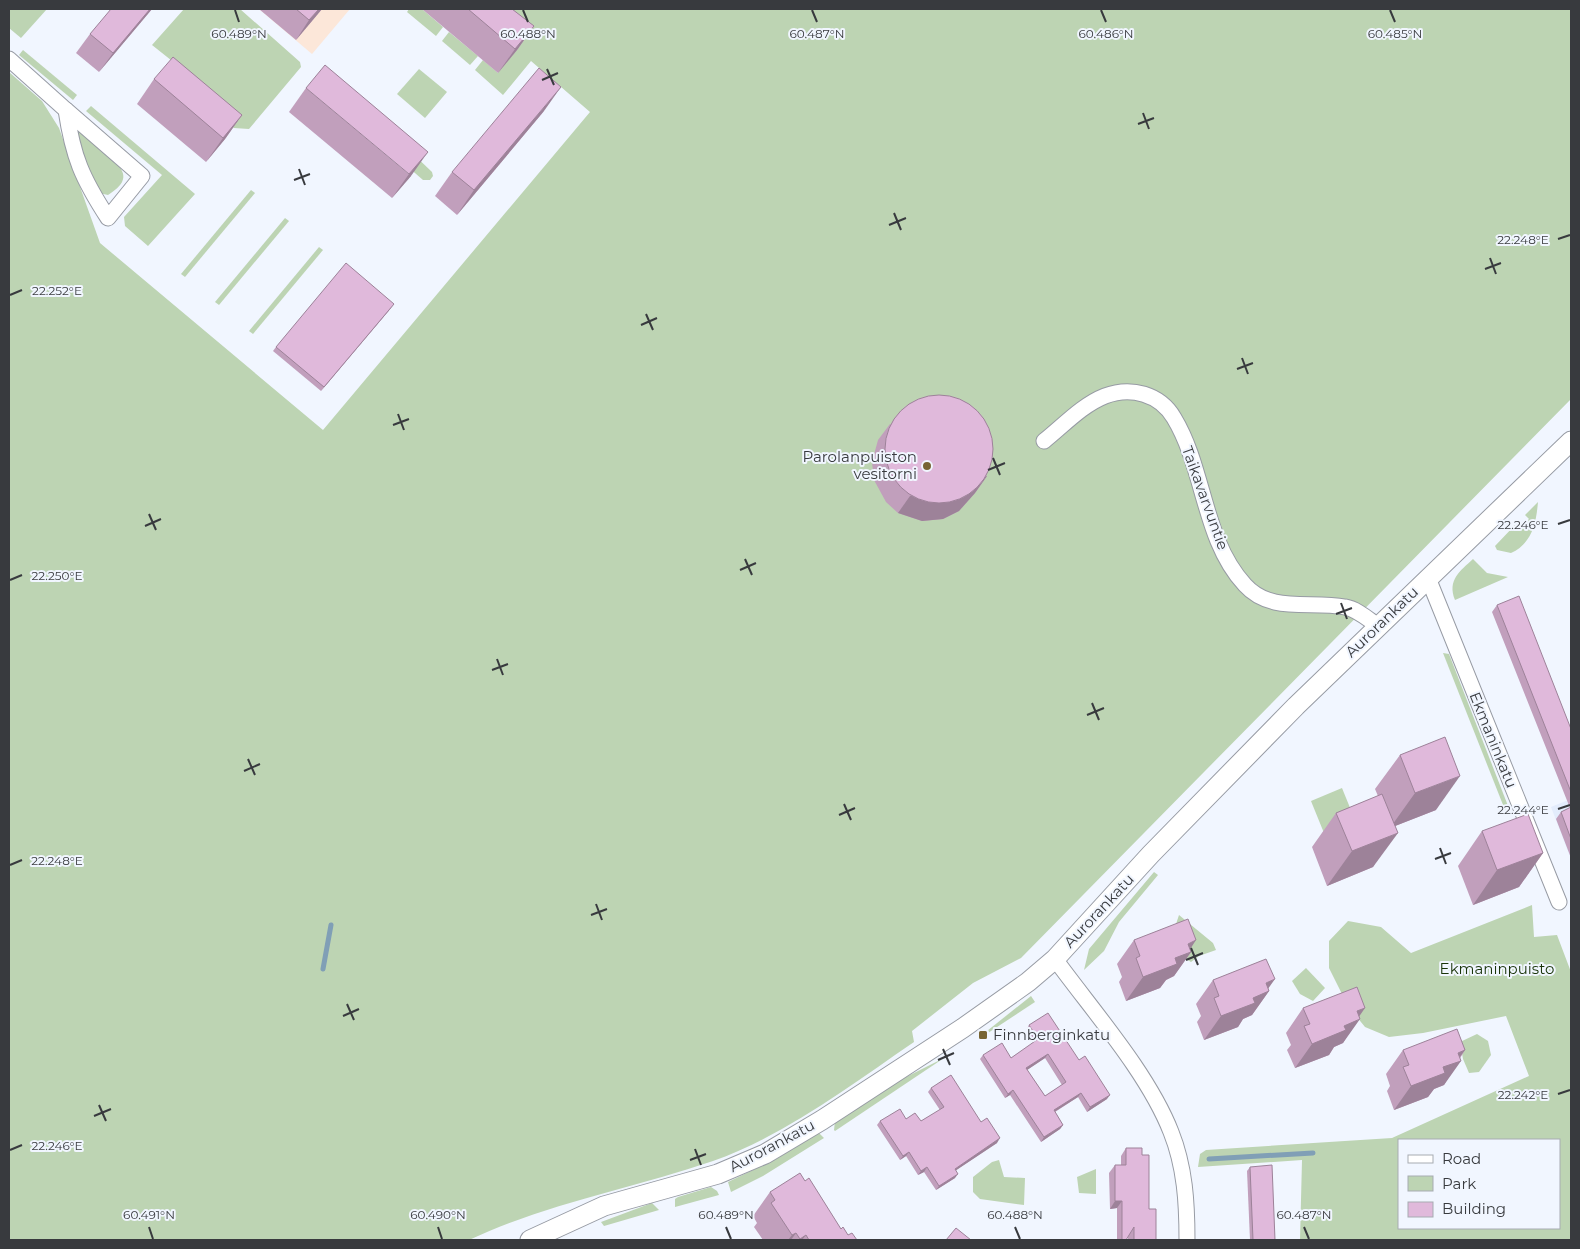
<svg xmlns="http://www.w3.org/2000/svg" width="1580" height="1249" viewBox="0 0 1580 1249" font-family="Montserrat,sans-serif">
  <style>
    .built { fill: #e3ecfc }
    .education { fill: #fce7d9 }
    .green { fill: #bdd4b3; fill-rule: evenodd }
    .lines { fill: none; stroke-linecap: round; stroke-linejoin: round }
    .stream { stroke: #809fb6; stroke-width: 5 }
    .minor-casing { stroke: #979ba4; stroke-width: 17 }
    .tertiary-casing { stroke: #979ba4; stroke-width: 21 }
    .minor { stroke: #fff; stroke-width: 15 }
    .tertiary { stroke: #fff; stroke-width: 19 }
    .wall { fill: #c19fbc; fill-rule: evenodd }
    .shaded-wall { fill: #9d8299 }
    .building { fill: #e0b9db; stroke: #9d8299; fill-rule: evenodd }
    .ticks { fill: none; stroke: #383a3e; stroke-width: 2 }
    .poi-dot { fill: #776433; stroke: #f1f6ff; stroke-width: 2 }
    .labels { text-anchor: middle; stroke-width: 4; stroke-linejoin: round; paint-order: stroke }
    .poi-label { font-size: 15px; fill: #383a3e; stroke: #f1f6ff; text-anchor: end }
    .street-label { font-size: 15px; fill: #383a3e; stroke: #f1f6ff }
    .park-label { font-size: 15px; fill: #193409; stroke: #f1f6ff }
    .ticks-label { font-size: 12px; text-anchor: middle; fill: #383a3e; stroke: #f1f6ff; stroke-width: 4; stroke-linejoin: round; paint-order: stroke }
  </style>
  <rect width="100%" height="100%" fill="#f1f6ff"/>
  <polygon class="built" points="1571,799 1571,859 1551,807"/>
  <polygon class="education" points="259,9 350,9 312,54"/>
  <g class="green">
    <polygon points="9,9 47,9 21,38 9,28"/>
    <polygon points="184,9 240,9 300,62 301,67 249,129 234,128 184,86 191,76 152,45"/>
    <polygon points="409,9 422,9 443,27 436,36 407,12"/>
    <path d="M504 9H1571V399L1021 958 973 983 912 1031 914 1042C851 1085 786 1135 713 1161 632 1189 547 1203 469 1240H9V72L42 101 59 128 100 243 323 430 590 112 531 61 503 95 475 70 483 60 498 73Z"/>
    <polygon points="449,32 478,56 470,65 442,41"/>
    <polygon points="23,50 77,95 73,100 19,55"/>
    <polygon points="419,69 447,92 425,118 397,94"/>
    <polygon points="91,106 195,194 148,246 125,226 124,217 162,175 86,111"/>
    <path d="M74 128C82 130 91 141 98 147 117 164 139 176 108 195L99 193 94 185Z"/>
    <polygon points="409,150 432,172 433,176 430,180 423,180 400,160"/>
    <polygon points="251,190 255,193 185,277 181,274"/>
    <polygon points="285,218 289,221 219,305 215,302"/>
    <polygon points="319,247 323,250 253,334 249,331"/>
    <path d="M1538 502C1536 524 1532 543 1511 553L1497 550 1495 546 1515 525 1519 528 1529 519 1525 515Z"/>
    <path d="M1473 559 1487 573 1508 577 1455 600C1447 580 1460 571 1473 559Z"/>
    <polygon points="1443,653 1449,654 1510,811 1507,815"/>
    <polygon points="1342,788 1357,825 1326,838 1311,801"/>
    <polygon points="1154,872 1158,875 1119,922 1104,951 1084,970 1089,949"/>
    <path d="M1532 905 1534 937 1557 935 1571 972V1240H1300L1302 1160 1198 1167 1200 1154 1206 1150 1392 1138 1529 1076 1506 1016 1423 1033 1389 1037 1365 1027 1348 1006 1329 968V941L1348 921 1381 927 1411 953ZM1399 1140H1559V1228H1399Z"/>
    <polygon points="1179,915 1213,943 1216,950 1199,956 1191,962 1186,959 1173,933"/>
    <polygon points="1306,968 1325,988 1313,1001 1300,994 1292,981"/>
    <polygon points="1031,996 1035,1002 988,1033 987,1031"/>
    <polygon points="1477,1034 1488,1041 1491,1055 1479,1072 1469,1073 1463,1059 1460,1042"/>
    <polygon points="944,1058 835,1131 834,1130 835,1121 904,1078"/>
    <polygon points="818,1132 824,1138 763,1176 731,1192 728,1182 778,1158"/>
    <polygon points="999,1160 1004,1177 1025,1178 1024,1205 980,1199 973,1192 973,1177 992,1162"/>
    <polygon points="1096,1169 1096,1194 1079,1193 1077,1177"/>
    <polygon points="711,1187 717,1191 719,1195 675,1207 675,1199 678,1197"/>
    <polygon points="652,1203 659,1210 604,1226 601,1222"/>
  </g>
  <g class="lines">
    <g class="stream">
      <polyline points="323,969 331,925"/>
      <polyline points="1209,1159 1313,1153"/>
    </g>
    <defs>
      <g id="minor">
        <polyline points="9,59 66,110"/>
        <path d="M66 110 142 176 108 218C82 178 73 157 66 110Z"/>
        <path d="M1044 441C1063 426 1082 405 1105 396 1131 386 1160 394 1174 418 1205 469 1203 540 1245 585 1271 614 1311 600 1345 607 1357 609 1368 619 1378 626"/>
        <polyline points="1428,578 1559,902"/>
        <path d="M1055 959C1092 1010 1148 1073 1171 1132 1185 1167 1187 1203 1187 1240"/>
      </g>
      <polyline id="tertiary" points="530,1240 604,1206 718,1174 765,1154 822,1120 963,1028 1028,982 1055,959 1151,854 1296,706 1571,441"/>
    </defs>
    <use href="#minor" class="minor-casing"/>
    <use href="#tertiary" class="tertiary-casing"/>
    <use href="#minor" class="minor"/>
    <use href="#tertiary" class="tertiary"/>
  </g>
  <g class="wall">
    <polygon points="152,9 99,72 76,53 90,34"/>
    <polygon points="259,9 322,9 296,40"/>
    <polygon points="422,9 512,9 534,26 517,50 498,73"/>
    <polygon points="154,79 242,115 225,139 206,162 137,104"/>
    <polygon points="306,88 411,176 392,198 289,112"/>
    <polygon points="544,111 457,215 435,196 452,172"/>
    <polygon points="391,308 321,391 273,351 276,347"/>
    <polygon points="890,424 987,476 975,493 959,511 943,519 922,521 898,513 886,502 874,480 872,462 878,440"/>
    <polygon points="1497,605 1571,729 1571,858 1556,819 1561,812 1570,808 1492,612"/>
    <polygon points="1400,755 1436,810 1395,826 1373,867 1327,886 1312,847 1336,813 1378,796 1375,789"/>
    <polygon points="1482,831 1543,853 1519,887 1473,905 1458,866"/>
    <polygon points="1134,940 1190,949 1191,952 1174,976 1166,980 1160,988 1126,1001 1119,982 1122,977 1117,964"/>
    <polygon points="1213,980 1268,988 1269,991 1252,1015 1243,1019 1238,1027 1204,1040 1197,1022 1201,1016 1196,1004"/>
    <polygon points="1303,1008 1359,1016 1343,1043 1334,1047 1329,1055 1295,1068 1287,1050 1291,1045 1286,1033"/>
    <path d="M1029 1025 1079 1060 1107 1099 1087 1112 1078 1097 1055 1112 1063 1125 1060 1129 1041 1142 1010 1095 1005 1098 980 1059 983 1055 1011 1058 1035 1042 1027 1029ZM1045 1058 1062 1085 1045 1096 1027 1070Z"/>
    <polygon points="1403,1050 1465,1050 1444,1085 1434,1089 1428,1097 1394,1110 1387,1091 1390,1086 1386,1074"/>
    <polygon points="931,1088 981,1122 997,1143 956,1170 955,1178 936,1190 924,1172 918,1175 906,1156 900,1160 877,1125 880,1121 906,1119 921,1121 940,1110 928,1092"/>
    <polygon points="1126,1148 1142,1155 1149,1209 1156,1240 1128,1240 1128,1236 1126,1240 1117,1240 1117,1208 1110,1209 1109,1173 1115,1165 1121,1165 1121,1156"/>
    <polygon points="1250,1167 1275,1240 1250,1240 1247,1171"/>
    <polygon points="805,1181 841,1229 848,1235 857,1240 763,1240 754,1227 757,1223 753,1216 770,1192"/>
  </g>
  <g class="shaded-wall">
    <polygon points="150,9 152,9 99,72 113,53"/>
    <polygon points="319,9 322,9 296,40 309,20"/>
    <polygon points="534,26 517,50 498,73 515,49"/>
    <polygon points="561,87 544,111 457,215 474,190"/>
    <polygon points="242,115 225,139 206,162 223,138"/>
    <polygon points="428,152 411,176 392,198 409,174"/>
    <polygon points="394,304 391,308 321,391 324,387"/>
    <polygon points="987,476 975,493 959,511 943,519 922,521 898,513 910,496"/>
    <polygon points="1460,776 1436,810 1390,828 1415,793"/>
    <polygon points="1398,833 1373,867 1327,886 1352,851"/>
    <polygon points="1543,853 1519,887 1473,905 1497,870"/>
    <polygon points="1196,940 1187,954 1191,952 1174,976 1166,980 1160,988 1126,1001 1143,977 1175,958 1188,944"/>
    <polygon points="1275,979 1265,993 1269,991 1252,1015 1243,1019 1238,1027 1204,1040 1221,1016 1253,998 1266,983"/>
    <polygon points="1365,1008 1356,1021 1360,1019 1343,1043 1334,1047 1329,1055 1295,1068 1312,1044 1357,1011"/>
    <polygon points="1465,1050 1456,1062 1461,1061 1444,1085 1434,1089 1428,1097 1394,1110 1411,1086 1443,1067 1458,1053"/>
    <polygon points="1048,1054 1045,1058 1024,1072 1026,1068"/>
    <polygon points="1013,1090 1010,1095 1005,1098 1008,1094"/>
    <polygon points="1081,1093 1078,1097 1051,1114 1054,1110"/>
    <polygon points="1110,1095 1107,1099 1087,1112 1090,1107"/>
    <polygon points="1063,1125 1060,1129 1041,1142 1044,1137"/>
    <polygon points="1000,1138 997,1143 952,1173 955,1169"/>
    <polygon points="909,1152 906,1156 900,1160 903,1156"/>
    <polygon points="927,1167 924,1172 918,1175 921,1171"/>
    <polygon points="958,1174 955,1178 936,1190 939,1186"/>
    <polygon points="1115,1201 1122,1201 1117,1208 1110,1209"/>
    <polygon points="796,1233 791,1240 788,1240 792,1235"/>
    <polygon points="806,1235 802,1240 799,1240 800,1239"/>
  </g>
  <g class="building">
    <polygon points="111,9 150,9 113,53 90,34"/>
    <polygon points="296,9 319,9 309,20"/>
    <polygon points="468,9 512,9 534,26 515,49"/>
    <polygon points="173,57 242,115 223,138 154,79"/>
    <polygon points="325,65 428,152 409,174 306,88"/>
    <polygon points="539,68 561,87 474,190 452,172"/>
    <polygon points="346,263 394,304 324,387 276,347"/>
    <circle cx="939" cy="449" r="54"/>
    <polygon points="1519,596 1571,729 1571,792 1497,605"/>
    <polygon points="1445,737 1460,776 1415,793 1400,755"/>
    <polygon points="1382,794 1398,833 1352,851 1336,813"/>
    <polygon points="1571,807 1571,839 1561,812"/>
    <polygon points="1528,814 1543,853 1497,870 1482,831"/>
    <polygon points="1188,919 1196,940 1188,944 1191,952 1175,958 1177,964 1143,977 1136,958 1140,956 1134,940"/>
    <polygon points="1266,959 1275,979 1266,983 1269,991 1253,998 1255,1003 1221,1016 1214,998 1219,996 1213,980"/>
    <polygon points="1357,987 1365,1008 1357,1011 1360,1019 1344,1026 1346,1030 1312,1044 1304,1026 1310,1024 1303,1008"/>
    <path d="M1048 1013 1079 1060 1085 1056 1110 1095 1090 1107 1081 1093 1054 1110 1063 1125 1044 1137 1013 1090 1008 1094 983 1055 1002 1043 1011 1058 1038 1039 1029 1025ZM1048 1054 1066 1082 1045 1096 1026 1068Z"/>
    <polygon points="1457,1029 1465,1050 1458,1053 1461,1061 1443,1067 1445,1073 1411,1086 1403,1067 1409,1065 1403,1050"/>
    <polygon points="951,1075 981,1122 987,1118 1000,1138 955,1169 958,1174 939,1186 927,1167 921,1171 909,1152 903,1156 880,1121 900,1109 906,1119 915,1113 921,1121 944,1107 931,1088"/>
    <polygon points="1126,1148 1142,1148 1142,1155 1149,1155 1149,1209 1156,1209 1156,1240 1134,1240 1134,1227 1126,1240 1122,1240 1122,1201 1115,1201 1115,1165 1126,1165"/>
    <polygon points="1272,1165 1275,1240 1253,1240 1250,1167"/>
    <polygon points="800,1173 805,1181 809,1178 841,1229 843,1227 848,1235 852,1233 857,1240 809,1240 806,1235 800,1239 796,1233 792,1235 771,1203 775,1200 770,1192"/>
    <polygon points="956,1228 971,1240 946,1240"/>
  </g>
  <path class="ticks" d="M235 10 239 22M523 10 528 22M812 10 817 22M1101 10 1106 22M1390 10 1395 22M547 69 554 85M542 80 558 73M1143 113 1149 129M1138 124 1154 118M299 169 305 185M294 180 310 174M894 213 901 230M889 225 906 218M1558 239 1570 235M1490 258 1496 274M1485 269 1501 263M10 295 22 290M646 314 653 330M641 325 657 318M1242 358 1248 374M1237 369 1253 363M398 414 404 430M393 425 409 419M993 458 1000 475M988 470 1005 463M149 514 156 530M1558 524 1570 520M145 526 161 519M745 559 752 575M740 570 756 563M10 580 22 575M1341 603 1347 619M1336 614 1352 608M497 659 503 675M492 670 508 664M1092 703 1099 720M1087 715 1104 708M248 759 255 775M244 771 260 764M844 804 851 820M1558 809 1570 805M839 815 855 808M1440 848 1446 864M1435 859 1451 853M10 865 22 860M596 904 602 920M591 915 607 909M1191 948 1198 965M1186 960 1203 953M347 1004 354 1020M343 1016 359 1009M943 1049 950 1065M938 1060 954 1053M1558 1094 1570 1090M99 1105 106 1121M94 1116 111 1109M695 1149 701 1165M10 1150 22 1145M690 1160 706 1154M149 1227 153 1239M438 1227 442 1239M726 1227 731 1239M1015 1227 1020 1239M1304 1227 1309 1239"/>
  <g class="poi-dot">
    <circle cx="927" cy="466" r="5"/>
    <rect x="978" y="1030" width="10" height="10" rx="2.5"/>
  </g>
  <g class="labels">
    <g class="poi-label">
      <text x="917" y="462">Parolanpuiston<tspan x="917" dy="17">vesitorni</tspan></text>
      <text x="993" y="1040" text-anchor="start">Finnberginkatu</text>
    </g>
    <g class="street-label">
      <text transform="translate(1205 498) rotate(70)" y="5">Taikavarvuntie</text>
      <text transform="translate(1382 622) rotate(-44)" y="5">Aurorankatu</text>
      <text transform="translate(1493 740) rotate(68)" y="5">Ekmaninkatu</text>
      <text transform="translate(1099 911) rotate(-47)" y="5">Aurorankatu</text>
      <text transform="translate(772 1146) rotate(-28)" y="5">Aurorankatu</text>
    </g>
    <g class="park-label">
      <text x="1497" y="974">Ekmaninpuisto</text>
    </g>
  </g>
  <g class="ticks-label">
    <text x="1106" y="38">60.486°N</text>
    <text x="1395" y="38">60.485°N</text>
    <text x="239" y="38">60.489°N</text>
    <text x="528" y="38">60.488°N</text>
    <text x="817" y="38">60.487°N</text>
    <text x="1523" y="244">22.248°E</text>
    <text x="57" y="295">22.252°E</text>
    <text x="1523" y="529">22.246°E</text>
    <text x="57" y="580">22.250°E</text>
    <text x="1523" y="814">22.244°E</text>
    <text x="57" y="865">22.248°E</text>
    <text x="1523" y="1099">22.242°E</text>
    <text x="57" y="1150">22.246°E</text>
    <text x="149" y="1219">60.491°N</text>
    <text x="438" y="1219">60.490°N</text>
    <text x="726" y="1219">60.489°N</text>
    <text x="1015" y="1219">60.488°N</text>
    <text x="1304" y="1219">60.487°N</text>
  </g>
  <rect width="1580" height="1249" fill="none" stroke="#383a3e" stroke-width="20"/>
  <rect x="1398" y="1139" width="162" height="90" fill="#f1f6ff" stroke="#a7abb2"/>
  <rect x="1408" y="1155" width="25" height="8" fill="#ffffff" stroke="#a7abb2"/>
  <text x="1442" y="1164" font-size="15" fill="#383a3e">Road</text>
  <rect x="1408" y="1176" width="25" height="15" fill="#bdd4b3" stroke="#a7abb2"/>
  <text x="1442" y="1189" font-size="15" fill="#383a3e">Park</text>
  <rect x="1408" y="1202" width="25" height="15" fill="#e0b9db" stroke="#a7abb2"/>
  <text x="1442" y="1214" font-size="15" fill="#383a3e">Building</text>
</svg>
